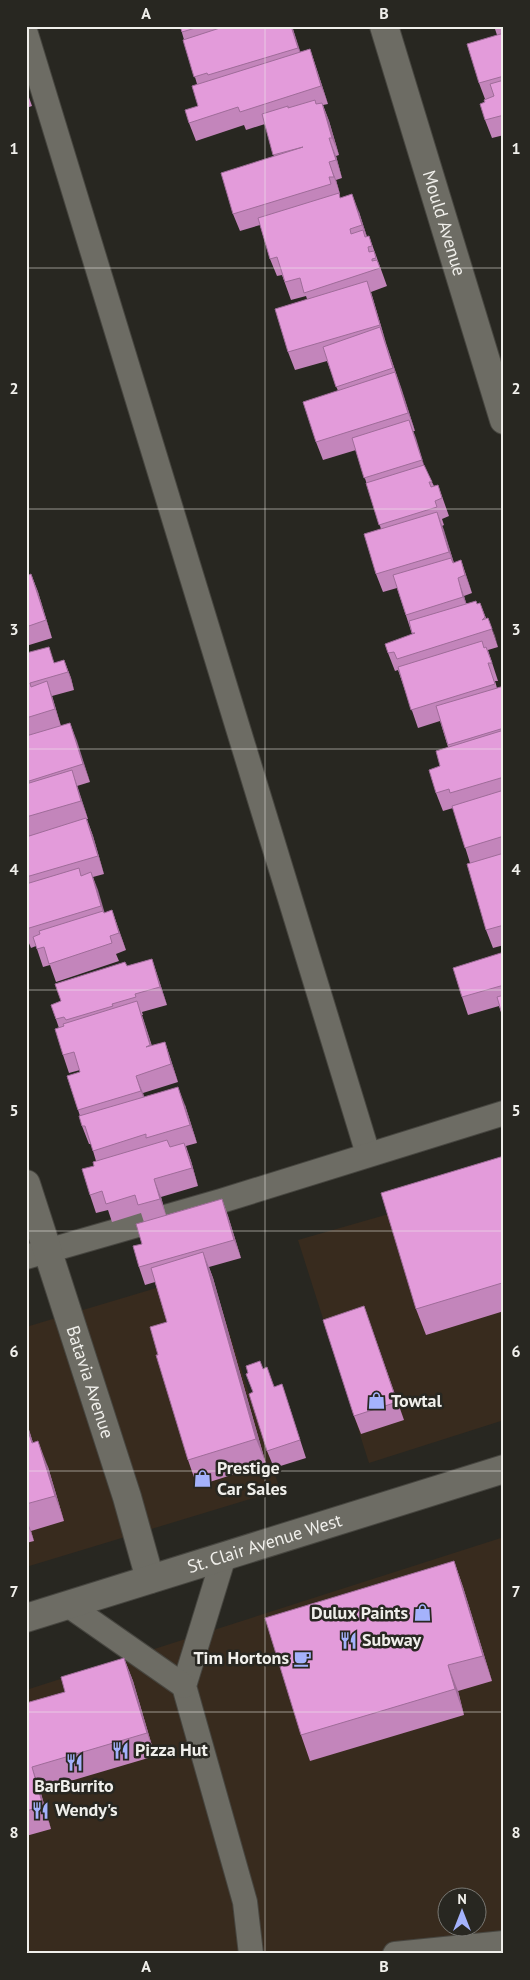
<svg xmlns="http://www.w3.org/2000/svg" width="530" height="1980" viewBox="0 0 530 1980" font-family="'PT Sans',sans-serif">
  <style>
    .commercial { fill: #382b1e; fill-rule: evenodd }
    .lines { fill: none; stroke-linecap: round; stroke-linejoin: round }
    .service-casing { stroke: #474640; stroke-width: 26 }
    .minor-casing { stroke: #474640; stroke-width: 30 }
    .secondary-casing { stroke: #474640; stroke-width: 30 }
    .service { stroke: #6d6c64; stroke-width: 24 }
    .minor { stroke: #6d6c64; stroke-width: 28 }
    .secondary { stroke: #6d6c64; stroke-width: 28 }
    .wall { fill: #c385bb }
    .shaded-wall { fill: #9f6c99 }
    .building { fill: #e39bda; stroke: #9f6c99 }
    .grid { fill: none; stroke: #f0efeb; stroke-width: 1; stroke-opacity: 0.55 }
    .labels { text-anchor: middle; stroke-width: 5; stroke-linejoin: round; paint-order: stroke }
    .street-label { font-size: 18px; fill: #f0efeb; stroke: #282721 }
    .poi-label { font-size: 18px; font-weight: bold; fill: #f0efeb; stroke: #282721; text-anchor: start }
    .neatline { fill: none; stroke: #f0efeb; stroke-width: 2 }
    .grid-label { font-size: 16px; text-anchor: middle; font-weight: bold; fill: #f0efeb }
  </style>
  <rect width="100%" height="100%" fill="#282721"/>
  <g class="commercial">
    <polygon points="504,1181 504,1420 369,1463 298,1240"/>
    <polygon points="210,1272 280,1490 26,1567 26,1327"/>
    <path d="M504 1537V1954H26V1690ZM448 1898H478V1928H448Z"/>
  </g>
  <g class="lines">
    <defs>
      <g id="service">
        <polyline points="26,34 368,1154"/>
        <polyline points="26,1257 221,1201 504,1113"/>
        <polyline points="224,1556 184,1686 245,1902 251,1954"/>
        <polyline points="68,1605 184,1686"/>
        <polyline points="395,1954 504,1943"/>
      </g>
      <g id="minor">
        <path id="s1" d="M384 26 504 420"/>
        <path id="s2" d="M26 1184 127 1497 150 1579"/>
      </g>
      <g id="secondary">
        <path id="s3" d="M26 1618 504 1469"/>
      </g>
    </defs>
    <use href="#service" class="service-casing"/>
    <use href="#minor" class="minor-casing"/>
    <use href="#secondary" class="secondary-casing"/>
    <use href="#service" class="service"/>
    <use href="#minor" class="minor"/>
    <use href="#secondary" class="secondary"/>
  </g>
  <g class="wall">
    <polygon points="180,26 292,26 300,52 310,49 316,67 328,104 323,105 329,121 339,155 336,156 342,178 336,180 340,194 339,195 340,198 359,212 367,237 369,236 387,286 371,292 386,343 415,431 413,431 424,466 434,486 438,485 449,516 442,519 444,525 442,526 454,563 461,560 472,593 464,596 466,603 477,604 480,603 486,618 488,618 498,647 488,650 498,681 495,681 497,688 504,686 504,945 493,948 486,930 470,863 453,808 443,811 436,793 440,766 448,747 440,721 418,728 398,670 395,671 388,653 412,634 397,588 383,592 376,574 381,529 356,450 323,460 316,442 338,391 327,361 295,370 288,352 307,299 306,296 291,300 282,275 277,276 270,259 260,225 240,231 233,214 274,156 265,124 246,130 244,125 196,141 189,123 198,106 197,84"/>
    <polygon points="494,26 504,26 504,135 492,138 485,120 484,102 485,99 479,83 497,35"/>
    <polygon points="26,89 32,106 26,108"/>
    <polygon points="31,574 38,592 52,638 26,646 26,576"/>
    <polygon points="26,653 55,663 64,660 71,678 74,690 52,696 61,726 70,723 90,782 77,786 88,819 87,819 93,836 104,874 93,877 104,913 112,910 126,950 116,954 119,961 56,982 50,965 43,967 36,946 31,948 26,936"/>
    <polygon points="504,952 504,1020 499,1006 468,1015 462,997"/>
    <polygon points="152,959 167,1005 142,1012 143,1015 142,1015 152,1046 165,1042 178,1082 143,1093 144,1097 185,1105 197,1143 186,1146 191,1161 198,1186 161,1197 166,1215 222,1199 228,1216 241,1258 209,1267 213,1278 266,1464 197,1486 188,1460 158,1355 167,1322 155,1282 145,1285 139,1267 144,1222 141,1213 112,1222 108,1210 96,1213 90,1195 94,1166 96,1161 91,1144 89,1144 82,1126 80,1116 67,1076 80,1072 80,1070 69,1073 63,1055 59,1028 51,1005 61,1001 127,966"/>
    <polygon points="504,1156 504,1311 426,1335 416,1309"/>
    <polygon points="364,1306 404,1420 361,1434 354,1416"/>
    <polygon points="263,1369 275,1387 282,1384 306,1458 274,1468 267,1451 253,1392"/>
    <polygon points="26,1420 33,1443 48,1467 64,1521 31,1531 34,1541 26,1543"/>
    <polygon points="454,1561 463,1587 492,1681 458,1691 464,1715 310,1761 301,1735"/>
    <polygon points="124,1658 133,1681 155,1756 40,1790 51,1829 26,1836 26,1703 65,1692"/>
  </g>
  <g class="shaded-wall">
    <polygon points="291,26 292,26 305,66 298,48"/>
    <polygon points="310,49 316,67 328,104 321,86"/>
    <polygon points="322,103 329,121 339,155 332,138"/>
    <polygon points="329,138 336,156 342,178 336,160"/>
    <polygon points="329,162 336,180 340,194 334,177"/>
    <polygon points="352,194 359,212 369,243 362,225"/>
    <polygon points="367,281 373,299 386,343 380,325"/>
    <polygon points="380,327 402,390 415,431 408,413"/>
    <polygon points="409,420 416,438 428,478 422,460"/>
    <polygon points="437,512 444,530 456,570 449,552"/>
    <polygon points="461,560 472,593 465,575"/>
    <polygon points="31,574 38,592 52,638 46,620"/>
    <polygon points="458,578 464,596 470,615 463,597"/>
    <polygon points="488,618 495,636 498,647 492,629"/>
    <polygon points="64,660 71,678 74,690"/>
    <polygon points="47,681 53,699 61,727 55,709"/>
    <polygon points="70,723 77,741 90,782 83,764"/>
    <polygon points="72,770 78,788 88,819 81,801"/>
    <polygon points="86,818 93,836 104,874 98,856"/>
    <polygon points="91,872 98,890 110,931 101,906"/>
    <polygon points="112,910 118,928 126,950 119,933"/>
    <polygon points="152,959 158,977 167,1005 160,987"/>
    <polygon points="137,1001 143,1019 157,1063 150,1045"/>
    <polygon points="165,1042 171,1060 178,1082 171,1064"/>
    <polygon points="136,1076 143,1093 147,1109"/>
    <polygon points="178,1087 185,1105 197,1143 190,1125"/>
    <polygon points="184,1143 191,1161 198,1186 192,1168"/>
    <polygon points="154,1179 161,1197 166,1216 160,1199"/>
    <polygon points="222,1199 228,1216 241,1258 234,1240"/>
    <polygon points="203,1252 213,1278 266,1464 256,1439"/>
    <polygon points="26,1420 41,1469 32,1443 26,1425"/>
    <polygon points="38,1441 48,1467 64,1521 55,1496"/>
    <polygon points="26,1518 31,1531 34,1541 26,1520"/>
    <polygon points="454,1561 463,1587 492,1681 483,1656"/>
    <polygon points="124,1658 133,1681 155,1756 147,1733"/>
    <polygon points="448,1665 458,1691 464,1715 455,1689"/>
    <polygon points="32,1767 40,1790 51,1829 43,1806"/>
  </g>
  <g class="building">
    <polygon points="180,26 202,26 182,32"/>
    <polygon points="226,26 291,26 298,48 208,75 207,73 194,77 183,40"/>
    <polygon points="504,33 504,76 479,83 467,44"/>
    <polygon points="310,49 321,86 240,112 238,107 189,123 185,110 198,106 192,86"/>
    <polygon points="504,80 504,115 485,120 480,104 485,102 484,100 494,96 490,84"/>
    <polygon points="315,100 316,104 322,103 332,138 329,138 336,160 329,162 334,177 329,177 331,184 233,214 221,173 303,147 273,155 262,114 288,106 288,108"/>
    <polygon points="339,193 340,198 352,194 362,225 350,229 351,234 363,230 365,237 369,236 372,246 368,247 369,252 374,251 376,258 372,259 372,261 377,260 380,268 304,293 300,278 285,282 277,257 270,259 258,218"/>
    <polygon points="367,281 380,325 288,352 275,309"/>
    <polygon points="380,327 393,368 336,387 323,347"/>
    <polygon points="395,372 408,413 316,442 303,402"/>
    <polygon points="409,420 422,460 364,478 352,438"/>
    <polygon points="424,465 432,482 429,482 431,487 438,485 442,498 435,501 437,507 379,525 366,483"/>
    <polygon points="437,512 449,552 376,574 364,534"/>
    <polygon points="451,558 453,563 461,560 465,575 458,578 463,597 406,615 393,575"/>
    <polygon points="31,574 46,620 26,627 26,576"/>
    <polygon points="476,601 477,604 480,603 485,617 482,620 488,618 492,629 397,659 394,652 388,653 385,644 415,633 412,633 409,621"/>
    <polygon points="482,641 484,648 486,647 492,663 488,663 495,684 411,710 398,667"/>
    <polygon points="49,647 54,663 64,660 68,672 30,683 31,687 47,681 55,709 26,718 26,653"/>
    <polygon points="504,686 504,709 502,710 504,716 504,728 448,745 436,706"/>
    <polygon points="70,723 83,764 26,782 26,736"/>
    <polygon points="504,730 504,777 450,793 449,789 436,793 429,770 440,766 436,751"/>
    <polygon points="72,770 81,801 26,817 26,784"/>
    <polygon points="504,790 504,836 465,848 452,806"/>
    <polygon points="86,818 98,856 26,877 26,837"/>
    <polygon points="504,853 504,925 486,930 467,864"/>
    <polygon points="79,868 81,876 91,872 101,906 26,929 26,884"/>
    <polygon points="112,910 119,933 110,936 112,943 49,964 44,947 37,949 33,937 40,934 39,931 103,911 104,913"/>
    <polygon points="504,952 504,985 462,997 453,968"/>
    <polygon points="152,959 160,987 135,994 136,997 112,1004 113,1006 66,1020 64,1017 56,1019 51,1005 61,1001 55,984 125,962 127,966"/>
    <polygon points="504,995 504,1021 497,997"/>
    <polygon points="137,1001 150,1045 146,1047 165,1042 171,1064 136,1076 141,1091 78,1110 67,1076 80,1072 74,1052 63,1055 55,1029 64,1026 63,1024"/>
    <polygon points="178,1087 190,1125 146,1138 146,1134 93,1151 85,1126 82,1126 79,1116"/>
    <polygon points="167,1140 170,1147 184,1143 192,1168 154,1179 160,1199 138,1205 135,1195 106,1204 102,1191 90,1195 82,1169 94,1166 93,1162"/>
    <polygon points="504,1156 504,1290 502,1283 416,1309 381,1193"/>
    <polygon points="222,1199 234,1240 139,1267 133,1246 142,1244 136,1224"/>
    <polygon points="203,1252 256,1439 188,1460 156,1355 158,1355 150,1327 167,1322 151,1268"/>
    <polygon points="364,1306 397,1402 354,1416 323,1320"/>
    <polygon points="260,1361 263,1369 267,1367 274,1387 282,1384 300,1440 267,1451 249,1394 253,1392 246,1374 248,1373 246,1366"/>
    <polygon points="26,1425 32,1443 38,1441 55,1496 26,1504"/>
    <polygon points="454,1561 483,1656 448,1665 455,1689 301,1735 265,1618"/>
    <polygon points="124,1658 147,1733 32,1767 43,1806 26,1811 26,1703 65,1692 61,1677"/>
  </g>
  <path class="grid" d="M265 26V1954M26 268H504M26 509H504M26 749H504M26 990H504M26 1231H504M26 1471H504M26 1712H504"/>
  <defs>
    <symbol id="shop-bare" viewBox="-9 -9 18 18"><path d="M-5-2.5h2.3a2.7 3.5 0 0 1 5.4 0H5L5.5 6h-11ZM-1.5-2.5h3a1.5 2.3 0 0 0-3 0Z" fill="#a4b2fc" stroke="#282721" stroke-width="2.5" paint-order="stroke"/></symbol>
    <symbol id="restaurant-bare" viewBox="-9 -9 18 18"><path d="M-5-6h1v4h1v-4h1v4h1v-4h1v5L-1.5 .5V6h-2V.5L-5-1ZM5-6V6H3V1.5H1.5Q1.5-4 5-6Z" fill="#a4b2fc" stroke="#282721" stroke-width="2.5" paint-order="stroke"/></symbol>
    <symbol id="cafe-bare" viewBox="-9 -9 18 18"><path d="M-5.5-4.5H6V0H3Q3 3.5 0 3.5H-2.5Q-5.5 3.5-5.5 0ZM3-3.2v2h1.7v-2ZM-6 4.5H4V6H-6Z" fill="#a4b2fc" stroke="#282721" stroke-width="2.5" paint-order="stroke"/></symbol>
  </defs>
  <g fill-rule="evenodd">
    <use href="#shop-bare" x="364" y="1388" width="25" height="25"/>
    <use href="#shop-bare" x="190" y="1466" width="25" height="25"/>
    <use href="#shop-bare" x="410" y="1600" width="25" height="25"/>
    <use href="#restaurant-bare" x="336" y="1628" width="25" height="25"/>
    <use href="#cafe-bare" x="290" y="1646" width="25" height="25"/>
    <use href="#restaurant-bare" x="108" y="1738" width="25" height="25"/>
    <use href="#restaurant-bare" x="62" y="1750" width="25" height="25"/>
    <use href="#restaurant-bare" x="28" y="1798" width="25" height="25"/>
  </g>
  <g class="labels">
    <g class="street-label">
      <text dy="6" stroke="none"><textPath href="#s1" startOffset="206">Mould Avenue</textPath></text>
      <text dy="6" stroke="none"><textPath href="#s2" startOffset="208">Batavia Avenue</textPath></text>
      <text dy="6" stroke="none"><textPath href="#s3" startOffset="250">St. Clair Avenue West</textPath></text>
    </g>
    <g class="poi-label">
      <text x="391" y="1407">Towtal</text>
      <text x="217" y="1474">Prestige<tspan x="217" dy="21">Car Sales</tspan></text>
      <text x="408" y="1619" text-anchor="end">Dulux Paints</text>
      <text x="362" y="1646">Subway</text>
      <text x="289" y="1664" text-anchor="end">Tim Hortons</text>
      <text x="135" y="1756">Pizza Hut</text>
      <text x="74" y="1792" text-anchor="middle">BarBurrito</text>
      <text x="55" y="1816">Wendy's</text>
    </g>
  </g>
  <rect width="530" height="1980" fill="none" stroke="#282721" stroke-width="55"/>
  <g transform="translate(462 1912)"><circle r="24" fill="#282721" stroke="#787772"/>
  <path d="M0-4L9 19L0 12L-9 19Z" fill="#a4b2fc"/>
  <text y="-8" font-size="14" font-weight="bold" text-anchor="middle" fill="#f0efeb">N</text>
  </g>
  <rect x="28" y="28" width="474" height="1924" class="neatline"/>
  <g class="grid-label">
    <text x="146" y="19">A</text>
    <text x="384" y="19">B</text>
    <text x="14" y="154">1</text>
    <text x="516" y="154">1</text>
    <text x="14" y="394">2</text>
    <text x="516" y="394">2</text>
    <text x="14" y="635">3</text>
    <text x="516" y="635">3</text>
    <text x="14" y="875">4</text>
    <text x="516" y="875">4</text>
    <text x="14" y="1116">5</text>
    <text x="516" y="1116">5</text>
    <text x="14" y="1357">6</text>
    <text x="516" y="1357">6</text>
    <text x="14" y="1597">7</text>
    <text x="516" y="1597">7</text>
    <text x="14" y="1838">8</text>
    <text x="516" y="1838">8</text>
    <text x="146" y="1972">A</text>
    <text x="384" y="1972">B</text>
  </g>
</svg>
